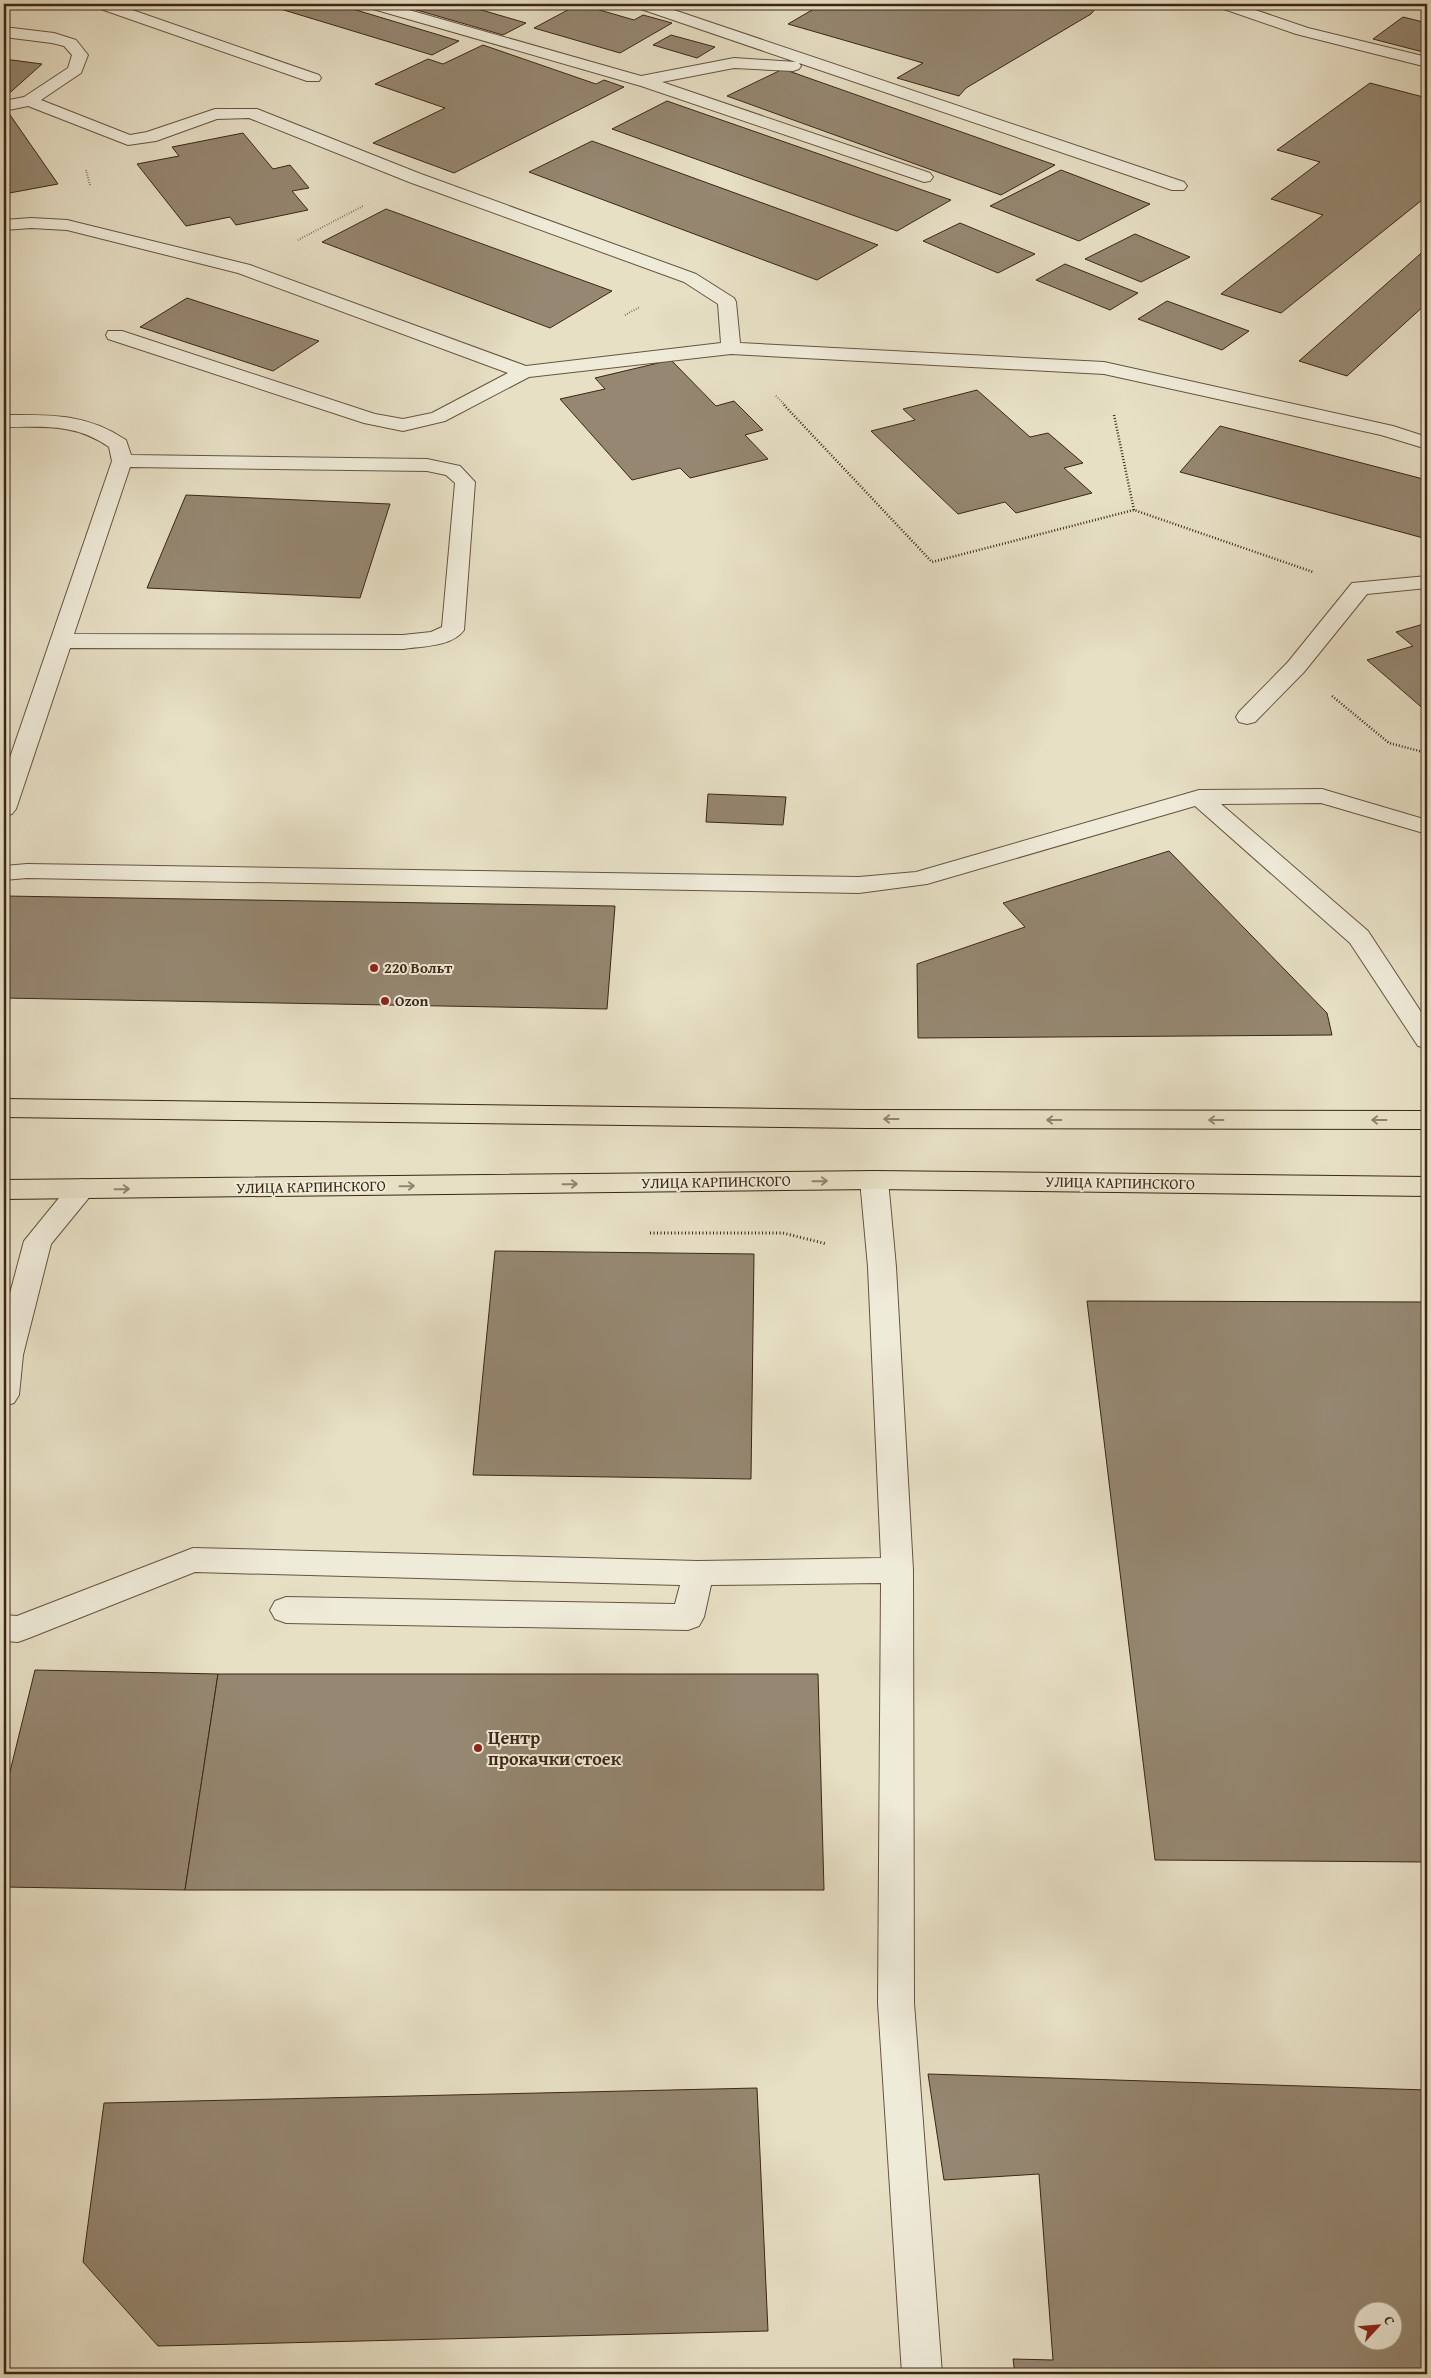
<svg xmlns="http://www.w3.org/2000/svg" width="1431" height="2378" viewBox="0 0 1431 2378" font-family="'Gentium Book Plus',serif">
  <style>
    .building { fill: #958771; stroke: #3c2615; fill-rule: evenodd }
    .lines { fill: none; stroke-linecap: round; stroke-linejoin: round }
    .service-casing { stroke: #675441; stroke-width: 2 }
    .primary-casing { stroke: #3c2615; stroke-width: 2 }
    .path-far2 { stroke: #3c2615; stroke-width: 2; stroke-dasharray: 0.5 2; stroke-linecap: butt }
    .path-far1 { stroke: #3c2615; stroke-width: 2.5; stroke-dasharray: 1 2; stroke-linecap: butt }
    .path { stroke: #3c2615; stroke-width: 3; stroke-dasharray: 1 2.5; stroke-linecap: butt }
    .service { fill: #efebd9; fill-rule: evenodd }
    .primary { fill: #e7e0c5; fill-rule: evenodd }
    .oneway { stroke: #92836d }
    .poi-dot { fill: #8f2418; stroke: #efebd9; stroke-width: 2 }
    .labels { text-anchor: middle; stroke-width: 4; stroke-linejoin: round; paint-order: stroke }
    .poi-label { font-size: 15px; font-weight: bold; fill: #3c2615; stroke: #efebd9; text-anchor: start }
    .street-label { font-size: 15px; fill: #3c2615; stroke: #efebd9 }
    .near-poi-label { font-size: 18px; font-weight: bold; fill: #3c2615; stroke: #efebd9; text-anchor: start }
  </style>
  <rect width="100%" height="100%" fill="#e7e0c5"/>
  <filter id="stains"><feTurbulence type="fractalNoise" baseFrequency=".004" numOctaves="4"/><feColorMatrix values="0 0 0 0 .2 0 0 0 0 .09 0 0 0 0 .02 0 0 0 .5 -.17"/></filter>
  <radialGradient id="worn" r=".72"><stop offset=".6" stop-color="#630" stop-opacity="0"/><stop offset="1" stop-color="#630" stop-opacity=".3"/></radialGradient>
  <g class="building">
    <polygon points="264,4 336,4 459,41 432,55"/>
    <polygon points="396,4 461,4 526,23 503,35"/>
    <polygon points="579,4 634,20 643,15 672,23 620,53 534,28"/>
    <polygon points="789,4 1081,4 1096,8 1091,14 966,88 959,96 897,78 923,63 788,24 812,10"/>
    <polygon points="1403,17 1427,23 1427,53 1373,39"/>
    <polygon points="671,35 715,47 697,58 653,45"/>
    <polygon points="483,45 596,84 604,80 624,87 454,173 373,143 445,108 375,84 428,59 443,64"/>
    <polygon points="4,59 42,64 4,98"/>
    <polygon points="783,69 1055,165 1001,195 727,96"/>
    <polygon points="1370,83 1427,98 1427,196 1281,313 1221,294 1323,215 1271,199 1320,162 1277,150"/>
    <polygon points="667,101 951,200 897,231 612,129"/>
    <polygon points="8,112 58,184 4,194 4,113"/>
    <polygon points="243,133 273,169 290,165 309,188 292,191 308,210 236,225 230,217 186,226 137,164 179,156 172,147"/>
    <polygon points="592,141 878,245 817,280 529,172"/>
    <polygon points="1061,170 1150,204 1079,241 990,206"/>
    <polygon points="386,209 612,291 550,328 322,242"/>
    <polygon points="960,223 1035,254 998,273 923,241"/>
    <polygon points="1135,234 1190,257 1141,282 1085,259"/>
    <polygon points="1427,248 1427,303 1347,376 1299,361"/>
    <polygon points="1065,264 1138,293 1110,310 1036,280"/>
    <polygon points="187,298 319,341 273,371 140,327"/>
    <polygon points="1167,301 1249,331 1222,350 1138,319"/>
    <polygon points="671,360 716,406 734,401 763,430 745,435 768,459 690,478 680,468 632,480 560,399 605,389 595,378"/>
    <polygon points="977,390 1030,437 1048,433 1083,463 1064,468 1092,493 1016,513 1005,502 958,514 871,431 915,420 903,409"/>
    <polygon points="1220,426 1427,480 1427,539 1180,472"/>
    <polygon points="186,495 390,504 360,598 147,588"/>
    <polygon points="1427,623 1427,712 1367,660 1413,646 1396,632"/>
    <polygon points="708,794 786,797 783,825 706,822"/>
    <polygon points="1169,851 1327,1013 1332,1035 918,1038 917,964 1025,927 1003,903"/>
    <polygon points="4,896 615,906 607,1009 4,998"/>
    <polygon points="495,1251 754,1254 751,1479 473,1475"/>
    <polygon points="1087,1301 1427,1302 1427,1862 1155,1860"/>
    <polygon points="35,1670 218,1674 185,1890 4,1887 4,1796"/>
    <polygon points="218,1674 818,1674 824,1890 185,1890"/>
    <path d="M928 2074 1427 2090V2374H1015L1013 2359 1053 2360 1039 2174 944 2180ZM1364 2310H1394V2340H1364Z"/>
    <polygon points="757,2088 768,2331 158,2346 83,2262 104,2103"/>
  </g>
  <g class="lines">
    <defs>
      <g id="service">
        <polygon points="93,4 115,4 319,75 321,78 319,81 307,81 95,7"/>
        <polygon points="364,4 388,4 641,76 734,58 796,62 635,7 633,4 656,4 1184,182 1187,186 1184,190 1172,190 799,63 801,66 799,69 793,71 734,68 662,82 930,173 933,177 930,181 924,182 641,86 366,7"/>
        <polygon points="1216,4 1238,4 1308,28 1427,57 1427,67 1296,34 1218,7"/>
        <polygon points="4,27 54,33 76,40 88,55 81,73 41,100 130,135 147,132 215,109 257,109 421,174 696,274 734,298 736,302 740,343 1104,362 1393,426 1427,437 1427,449 1381,435 1104,374 731,354 529,377 445,421 403,431 364,423 108,339 106,335 108,331 122,331 375,414 403,419 432,413 508,373 238,273 67,230 31,228 4,230 4,220 31,218 67,220 250,265 526,366 721,343 718,304 684,282 409,182 249,118 217,119 156,141 128,145 28,106 4,111 4,101 24,97 68,68 72,55 64,46 52,43 4,37"/>
        <path d="M4 415C50 415 86 413 126 440L131 455 427 459 460 466 475 482 464 630C452 647 422 646 403 649L70 648 16 809 12 814 4 816V775L112 461 109 447C75 423 44 427 4 427ZM130 467 427 471 446 475 455 483 442 627 431 632 403 635 74 634Z"/>
        <polygon points="1427,576 1427,588 1367,594 1304,672 1255,722 1247,724 1239,722 1236,717 1239,712 1288,662 1352,583"/>
        <polygon points="1322,789 1427,820 1427,834 1321,803 1221,804 1368,931 1427,1021 1427,1048 1418,1046 1350,943 1195,806 927,884 859,893 27,878 4,880 4,866 27,864 859,877 916,872 1199,790"/>
        <polygon points="874,1171 884,1173 888,1180 896,1267 913,1570 914,2003 942,2374 902,2374 878,2003 881,1583 711,1585 704,1617 699,1626 688,1630 286,1623 275,1619 270,1610 275,1601 286,1597 675,1604 680,1585 195,1572 29,1638 18,1642 4,1641 4,1615 17,1616 193,1548 698,1561 881,1558 868,1267 860,1180 864,1173"/>
        <polygon points="82,1179 92,1182 96,1189 51,1244 23,1355 19,1395 14,1403 4,1406 4,1316 24,1241 72,1182"/>
      </g>
      <g id="primary">
        <polygon points="4,1099 866,1110 1427,1111 1427,1129 866,1128 4,1117"/>
        <polygon points="874,1171 1427,1177 1427,1196 874,1189 4,1199 4,1180"/>
      </g>
    </defs>
    <use href="#service" class="service-casing"/>
    <use href="#primary" class="primary-casing"/>
    <g class="path-far2">
      <polyline points="86,170 90,185"/>
      <polyline points="298,240 363,206"/>
      <polyline points="625,315 640,307"/>
      <polyline points="776,396 786,406"/>
    </g>
    <g class="path-far1">
      <polyline points="784,405 932,562 1134,510 1313,572"/>
      <polyline points="1114,415 1134,510"/>
      <polyline points="1332,696 1389,743 1427,753"/>
    </g>
    <polyline class="path" points="650,1233 783,1233 827,1244"/>
    <use href="#service" class="service"/>
    <use href="#primary" class="primary"/>
  </g>
  <defs><path id="oneway-shaft" d="M-6 0H5M1.5-3L5.5 0L1.5 3" fill="none" stroke-width="1.6" stroke-linecap="round" stroke-linejoin="round" transform="scale(1.25)"/></defs>
  <g class="oneway">
    <use href="#oneway-shaft" transform="translate(891 1119) rotate(-180)"/>
    <use href="#oneway-shaft" transform="translate(1054 1120) rotate(-180)"/>
    <use href="#oneway-shaft" transform="translate(1216 1120) rotate(-180)"/>
    <use href="#oneway-shaft" transform="translate(1379 1120) rotate(-180)"/>
    <use href="#oneway-shaft" transform="translate(820 1181) rotate(-1)"/>
    <use href="#oneway-shaft" transform="translate(570 1184) rotate(-1)"/>
    <use href="#oneway-shaft" transform="translate(407 1186) rotate(-1)"/>
    <use href="#oneway-shaft" transform="translate(122 1189) rotate(-1)"/>
  </g>
  <g class="poi-dot">
    <circle cx="374" cy="968" r="5"/>
    <circle cx="385" cy="1001" r="5"/>
    <circle cx="478" cy="1748" r="5"/>
  </g>
  <g class="labels">
    <g class="poi-label">
      <text x="384" y="973">220 Вольт</text>
      <text x="395" y="1006">Ozon</text>
    </g>
    <g class="street-label">
      <text transform="translate(716 1182) rotate(-1)" y="5">УЛИЦА КАРПИНСКОГО</text>
      <text transform="translate(1120 1183) rotate(1)" y="5">УЛИЦА КАРПИНСКОГО</text>
      <text transform="translate(311 1187) rotate(-1)" y="5">УЛИЦА КАРПИНСКОГО</text>
    </g>
    <g class="near-poi-label">
      <text x="488" y="1744">Центр<tspan x="488" dy="21">прокачки стоек</tspan></text>
    </g>
  </g>
  <rect width="1431" height="2378" fill="none" stroke="#e7e0c5" stroke-width="20"/>
  <rect x="5" y="5" width="1421" height="2368" fill="none" stroke="#3c2615" stroke-width="2.5"/>
  <rect x="10" y="10" width="1411" height="2358" fill="none" stroke="#3c2615"/>
  <g transform="translate(1378 2326) rotate(64)"><circle r="24" fill="#efebd9" stroke="#a79c8b"/>
  <path d="M0-4L9 19L0 12L-9 19Z" fill="#8f2418"/>
  <text y="-8" font-size="14" font-weight="bold" text-anchor="middle" fill="#3c2615">С</text>
  </g>
  <rect width="100%" height="100%" filter="url(#stains)"/>
  <rect width="100%" height="100%" fill="url(#worn)"/>
</svg>
